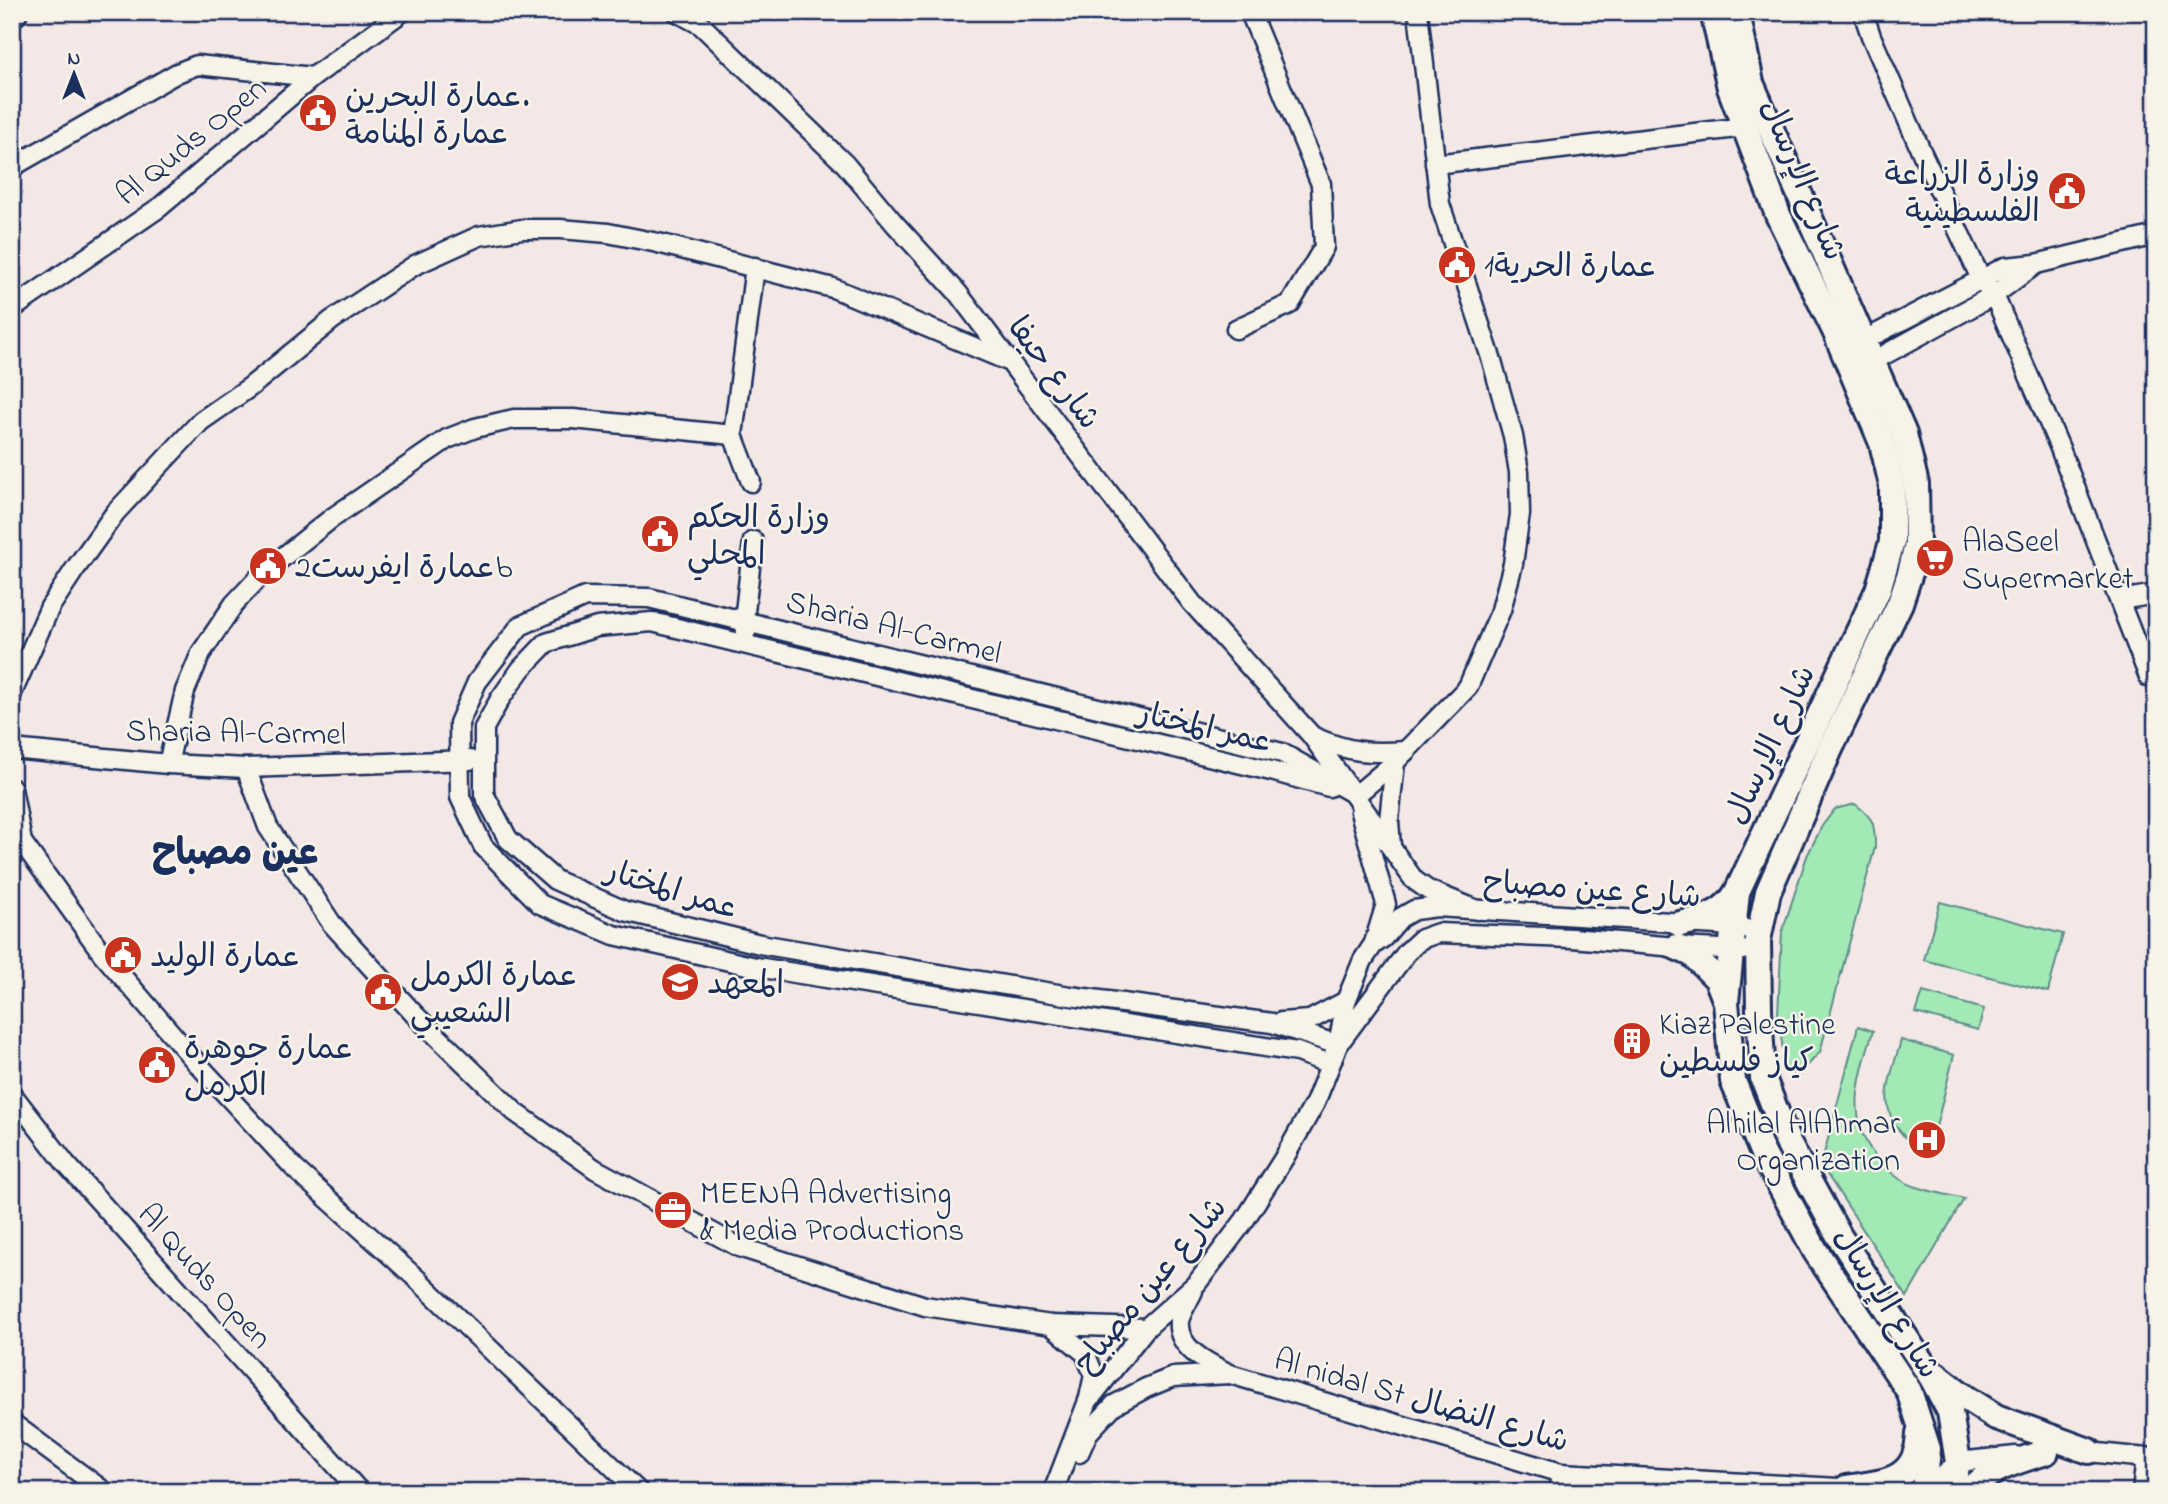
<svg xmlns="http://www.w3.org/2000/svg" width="2168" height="1504" viewBox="0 0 2168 1504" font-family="'Indie Flower','Playpen Sans Arabic',sans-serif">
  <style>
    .green { fill: #a2e9b6; stroke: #5e8c8a; stroke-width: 2 }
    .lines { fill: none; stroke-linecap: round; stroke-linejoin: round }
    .street-casing { stroke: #1b2f5e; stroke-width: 23 }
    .secondary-casing { stroke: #1b2f5e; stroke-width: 30 }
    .street { stroke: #f7f3e8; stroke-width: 18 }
    .secondary { stroke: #f7f3e8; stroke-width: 24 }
    .labels { text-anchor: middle; stroke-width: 5; stroke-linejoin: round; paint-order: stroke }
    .poi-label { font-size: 32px; fill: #1b2f5e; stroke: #f7f3e8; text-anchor: start }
    .street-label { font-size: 32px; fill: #1b2f5e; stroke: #f7f3e8 }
    .district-label { font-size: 38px; font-weight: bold; fill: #1b2f5e; stroke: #f7f3e8 }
  </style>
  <rect width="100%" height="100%" fill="#f4e8e7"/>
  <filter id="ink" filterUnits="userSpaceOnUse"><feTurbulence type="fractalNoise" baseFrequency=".0143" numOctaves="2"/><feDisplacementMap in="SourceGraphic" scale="14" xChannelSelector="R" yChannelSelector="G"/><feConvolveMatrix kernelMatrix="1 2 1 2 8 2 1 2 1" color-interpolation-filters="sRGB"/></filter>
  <g filter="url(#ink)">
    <g class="green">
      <path d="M1855 804C1874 818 1875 824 1875 847L1820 1052 1799 1075 1786 1072 1778 1014 1782 932 1807 856 1822 826 1835 809Z"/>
      <polygon points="1940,902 2063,934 2048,992 1924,960"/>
      <polygon points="1923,992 1984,1009 1978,1030 1916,1013"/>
      <path d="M1858 1026 1873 1031C1861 1071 1846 1112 1871 1150 1880 1163 1892 1175 1906 1183 1924 1191 1945 1194 1964 1199L1907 1297 1821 1165Z"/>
      <path d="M1901 1040 1954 1055 1929 1155C1905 1143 1883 1118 1888 1089 1890 1073 1897 1056 1901 1040Z"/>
    </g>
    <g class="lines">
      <defs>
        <g id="street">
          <polyline points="677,12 701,25 845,164 895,224 957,292 1192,603 1312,736 1414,880 1428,890 1477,910"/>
          <polyline points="1863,12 1871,36 1922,153 1981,279 1994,295 2059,446 2149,677"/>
          <polyline points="12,17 17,15"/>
          <polyline points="1435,164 1745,127"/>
          <polyline points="12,167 177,73 197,65 313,77"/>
          <polyline points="12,309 160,207 313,77 402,12"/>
          <polyline points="1236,329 1290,304 1324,247 1321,184 1250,12"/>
          <polyline points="1853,346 2005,267 2036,264 2156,235"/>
          <polyline points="1862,367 1994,295 2036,264"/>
          <polyline points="751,482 733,435 755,267"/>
          <polyline points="2120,600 2156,594"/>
          <polyline points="746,632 744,621 753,541"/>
          <polyline points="12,693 50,607 75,569 115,513 201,421 250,387 332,320 415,265 479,236 522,229 560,229 608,233 658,243 833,288 1010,362"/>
          <path d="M1314 737C1348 752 1369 754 1406 751"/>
          <polyline points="12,749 168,764 246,768 470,760"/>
          <polyline points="168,764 185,691 201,653 234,604 263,573 332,518 447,439 475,428 514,419 573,419 733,435"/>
          <polyline points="246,768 268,827 332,924 415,1015 515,1112 595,1169 739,1247 925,1306 1051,1325 1146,1328"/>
          <polyline points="1329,787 1271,771 652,622 597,627 546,643 521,669 500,699 484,728 484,794 508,839 555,880 625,911 760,944 1070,996 1272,1023 1338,1045"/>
          <polyline points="12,788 22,842 102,953 196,1062 296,1170 417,1279 639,1492"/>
          <polyline points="1356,795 1395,762 1468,687 1501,610 1513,564 1520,514 1519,472 1513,436 1492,361 1440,204 1418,12"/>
          <polyline points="1360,812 1386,904 1374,943"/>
          <polyline points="1391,846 1389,821 1395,762"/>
          <polyline points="1281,1022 1310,1020 1346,1001"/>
          <polyline points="1342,1039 1407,952 1421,939 1438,933 1572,938 1676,947 1743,950"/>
          <polyline points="1330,1064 1297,1052 756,967 614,935 540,904 483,846 460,797 459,723 477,682 520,626 585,597 649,598 1282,753 1356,795"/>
          <polyline points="12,1094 66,1164 360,1492"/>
          <path d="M1193 1291C1189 1300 1181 1312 1179 1321 1176 1349 1210 1364 1230 1374L1561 1473 1857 1489"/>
          <polyline points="1051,1325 1085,1353 1094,1375 1089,1398"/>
          <polyline points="12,1423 105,1492"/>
          <polyline points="2079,1451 2156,1459"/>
          <polyline points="1079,1453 1088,1433 1114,1405 1146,1388 1173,1377 1230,1374"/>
          <polyline points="1053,1492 1088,1401 1146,1328 1197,1283 1244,1221 1284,1158 1315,1103 1338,1045 1346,1001 1363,960 1373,945 1383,938 1400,918 1414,910 1437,907 1732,926 1760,932"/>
          <polyline points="1558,1492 1561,1473"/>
          <polyline points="1927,1492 1958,1462 2016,1456"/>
          <polyline points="2142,1492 2146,1457"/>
        </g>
        <g id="secondary">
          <polyline points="1713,12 1730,88 1778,215 1835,331 1882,443 1892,485 1892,542 1878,590 1737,892 1726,1002 1733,1081 1763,1154 1816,1252 1909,1391 1928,1449 1924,1492"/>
          <polyline points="1737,12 1751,83 1904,434 1916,484 1917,545 1910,573 1900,603 1830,749 1768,892 1758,940 1759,1010 1763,1078 1789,1145 1839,1236 1932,1378 1950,1412 1958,1462 1952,1492"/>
          <path d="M1680 924C1704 919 1724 914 1737 892"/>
          <polyline points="1676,947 1692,954 1717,979 1726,1002"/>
          <polyline points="1935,1374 1966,1398 1996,1417 2089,1451"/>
          <path d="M1846 1488C1885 1482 1917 1482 1919 1434"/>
          <path d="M1969 1492C1989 1468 2018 1461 2046 1452"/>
        </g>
      </defs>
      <use href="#street" class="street-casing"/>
      <use href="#secondary" class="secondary-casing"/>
      <use href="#street" class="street"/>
      <use href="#secondary" class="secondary"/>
    </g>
  </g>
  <defs>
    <symbol id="civic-disc" viewBox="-11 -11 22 22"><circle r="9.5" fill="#c8321e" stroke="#f7f3e8"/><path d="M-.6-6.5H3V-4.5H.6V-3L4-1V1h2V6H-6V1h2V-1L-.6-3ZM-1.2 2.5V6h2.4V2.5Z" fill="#fff"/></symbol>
    <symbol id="supermarket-disc" viewBox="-11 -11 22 22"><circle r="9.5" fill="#c8321e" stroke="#f7f3e8"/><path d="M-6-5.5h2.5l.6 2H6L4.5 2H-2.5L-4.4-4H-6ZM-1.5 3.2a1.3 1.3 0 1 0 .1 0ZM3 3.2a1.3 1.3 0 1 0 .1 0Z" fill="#fff"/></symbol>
    <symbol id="school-disc" viewBox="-11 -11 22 22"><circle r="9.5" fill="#c8321e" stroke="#f7f3e8"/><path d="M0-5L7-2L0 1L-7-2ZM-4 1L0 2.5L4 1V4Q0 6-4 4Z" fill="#fff"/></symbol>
    <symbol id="building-disc" viewBox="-11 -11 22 22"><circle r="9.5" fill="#c8321e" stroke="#f7f3e8"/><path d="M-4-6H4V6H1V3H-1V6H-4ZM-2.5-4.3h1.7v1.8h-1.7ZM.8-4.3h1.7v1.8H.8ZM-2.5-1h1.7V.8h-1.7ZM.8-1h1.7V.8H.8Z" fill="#fff"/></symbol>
    <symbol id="hospital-disc" viewBox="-11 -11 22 22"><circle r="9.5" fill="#c8321e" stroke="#f7f3e8"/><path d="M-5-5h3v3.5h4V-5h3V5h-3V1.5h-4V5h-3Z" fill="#fff"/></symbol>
    <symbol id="office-disc" viewBox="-11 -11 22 22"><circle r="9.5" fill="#c8321e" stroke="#f7f3e8"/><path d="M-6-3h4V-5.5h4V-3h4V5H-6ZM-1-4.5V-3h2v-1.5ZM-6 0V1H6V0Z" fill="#fff"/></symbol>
  </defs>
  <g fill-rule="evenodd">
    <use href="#civic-disc" x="296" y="91" width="44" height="44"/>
    <use href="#civic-disc" x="2045" y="169" width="44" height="44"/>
    <use href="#civic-disc" x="1435" y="243" width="44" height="44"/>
    <use href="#civic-disc" x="638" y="512" width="44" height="44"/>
    <use href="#supermarket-disc" x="1913" y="536" width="44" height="44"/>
    <use href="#civic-disc" x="246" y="544" width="44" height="44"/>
    <use href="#civic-disc" x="101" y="933" width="44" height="44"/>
    <use href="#school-disc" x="658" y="960" width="44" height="44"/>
    <use href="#civic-disc" x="361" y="970" width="44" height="44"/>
    <use href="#building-disc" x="1610" y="1019" width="44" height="44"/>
    <use href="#civic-disc" x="135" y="1043" width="44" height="44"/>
    <use href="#hospital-disc" x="1905" y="1118" width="44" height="44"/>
    <use href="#office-disc" x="651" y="1188" width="44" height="44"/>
  </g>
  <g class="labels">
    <g class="poi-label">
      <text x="345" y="106">عمارة البحرين.<tspan x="345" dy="37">عمارة المنامة</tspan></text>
      <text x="2040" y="184" text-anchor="end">وزارة الزراعة<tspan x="2040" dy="37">الفلسطينية</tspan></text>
      <text x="1484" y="276">عمارة الحرية1</text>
      <text x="687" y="527">وزارة الحكم<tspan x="687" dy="37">المحلي</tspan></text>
      <text x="1962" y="551">AlaSeel<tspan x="1962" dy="37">Supermarket</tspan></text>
      <text x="295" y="577">عمارة ايفرست2b</text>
      <text x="150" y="966">عمارة الوليد</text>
      <text x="410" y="985">عمارة الكرمل<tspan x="410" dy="37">الشعيبي</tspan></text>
      <text x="707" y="993">المعهد</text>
      <text x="1659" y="1034">Kiaz Palestine<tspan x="1659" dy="37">كياز فلسطين</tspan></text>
      <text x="184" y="1058">عمارة جوهرة<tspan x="184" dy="37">الكرمل</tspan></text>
      <text x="1900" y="1133" text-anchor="end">Alhilal AlAhmar<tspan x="1900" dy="37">Organization</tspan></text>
      <text x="700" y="1203">MEENA Advertising<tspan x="700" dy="37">&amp; Media Productions</tspan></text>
    </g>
    <g class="street-label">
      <text transform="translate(190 140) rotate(-39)" y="11">Al Quds Open</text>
      <text transform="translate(1804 179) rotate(67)" y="11">شارع الإرسال</text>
      <text transform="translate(1055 372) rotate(53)" y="11">شارع حيفا</text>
      <text transform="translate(894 626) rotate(14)" y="11">Sharia Al-Carmel</text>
      <text transform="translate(1205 726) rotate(13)" y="11">عمر المختار</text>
      <text transform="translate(236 731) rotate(1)" y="11">Sharia Al-Carmel</text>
      <text transform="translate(1769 744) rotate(-65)" y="11">شارع الإرسال</text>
      <text transform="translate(672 888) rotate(17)" y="11">عمر المختار</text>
      <text transform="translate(1592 888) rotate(4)" y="11">شارع عين مصباح</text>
      <text transform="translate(206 1275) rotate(48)" y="11">Al Quds Open</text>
      <text transform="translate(1149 1284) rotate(-50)" y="11">شارع عين مصباح</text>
      <text transform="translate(1888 1302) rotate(58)" y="11">شارع الإرسال</text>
      <text transform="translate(1422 1399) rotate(16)" y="11">Al nidal St شارع النضال</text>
    </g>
    <g class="district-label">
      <text x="235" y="864">عين مصباح</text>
    </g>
  </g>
  <rect width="2168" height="1504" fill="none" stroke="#f7f3e8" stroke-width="42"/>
  <rect x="21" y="21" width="2126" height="1462" fill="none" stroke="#1b2f5e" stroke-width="2.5" filter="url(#ink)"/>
  <g transform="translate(74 74)" stroke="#f7f3e8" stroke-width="5" paint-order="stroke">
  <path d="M0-5L12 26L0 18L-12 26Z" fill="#1b2f5e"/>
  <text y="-10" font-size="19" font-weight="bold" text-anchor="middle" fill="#1b2f5e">N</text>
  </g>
</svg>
